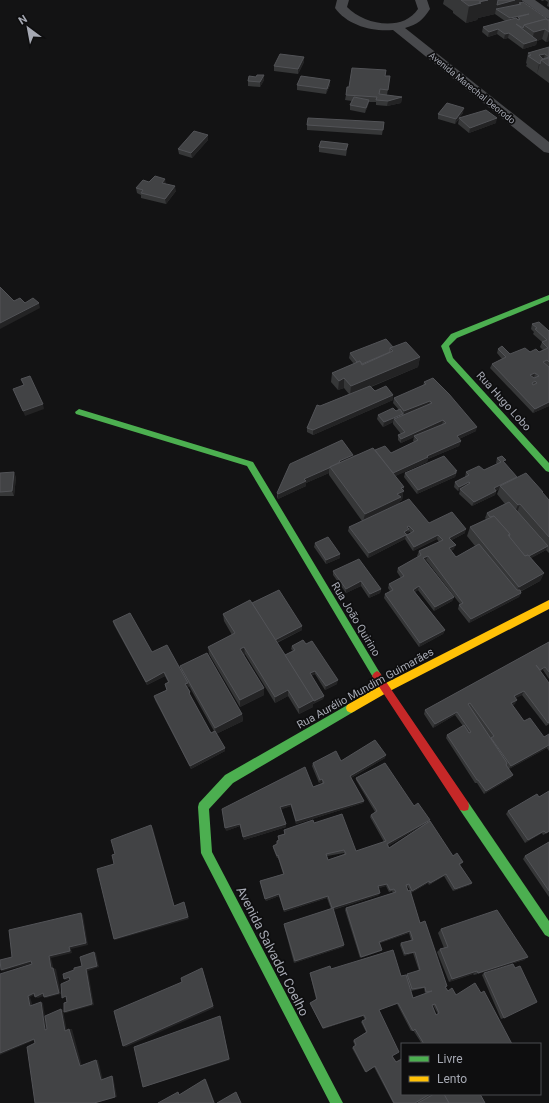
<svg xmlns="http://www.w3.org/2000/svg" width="549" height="1103" viewBox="0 0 549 1103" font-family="Roboto,sans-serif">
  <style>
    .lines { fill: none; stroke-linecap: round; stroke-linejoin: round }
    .street { fill: #48494c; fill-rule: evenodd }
    .fast { fill: #4caf50; fill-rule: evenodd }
    .slow { fill: #ffc107; fill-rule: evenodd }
    .jam { fill: #c62828; fill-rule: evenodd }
    .wall { fill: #363738; fill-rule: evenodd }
    .shaded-wall { fill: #232324 }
    .building { fill: #424345; stroke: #525357; fill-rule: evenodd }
    .labels { text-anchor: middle; stroke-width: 3.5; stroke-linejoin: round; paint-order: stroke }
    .far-street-label { font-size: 9px; fill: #a6a9b3; stroke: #0e0e0f }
    .street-label { font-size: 11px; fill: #a6a9b3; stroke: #0e0e0f }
    .near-street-label { font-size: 13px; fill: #a6a9b3; stroke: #0e0e0f }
  </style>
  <rect width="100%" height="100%" fill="#131314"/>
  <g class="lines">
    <g class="street">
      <path d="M337 0H349L347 7C364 25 403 32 418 9L415 0H427L430 9C423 20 418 24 405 28L549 142V153L544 152 393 30C372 32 347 25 335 8Z"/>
      <polygon points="521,0 535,0 549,10 549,19 545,17"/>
    </g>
    <g class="fast">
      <polygon points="549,295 549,300 457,338 449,346 453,358 549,463 549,472 546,471 447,361 441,346 451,334"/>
      <polygon points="79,409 253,462 380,673 382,676 380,679 377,681 374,679 247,466 76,414 75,412"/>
      <polygon points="351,703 355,705 356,708 355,711 233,783 209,809 212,852 343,1103 330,1103 203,857 201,853 198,807 199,803 225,775"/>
      <polygon points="464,801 468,802 549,921 549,937 545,935 460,810 459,806 460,802"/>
    </g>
    <polygon class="slow" points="549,600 549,609 388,692 355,711 351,713 347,711 346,708 347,705 380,686"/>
    <polygon class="jam" points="377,671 380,673 468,802 469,806 468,810 464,811 460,810 374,679 372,676 374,673"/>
  </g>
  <g class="wall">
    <polygon points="444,0 521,0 520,3 549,20 549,41 546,42 542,39 537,41 536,45 523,49 508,38 504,39 497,34 488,37 482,32 483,27 505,21 495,14 478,18 477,20 466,23 453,13 453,11 443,4"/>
    <polygon points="541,0 549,0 549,7 547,6 548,2 545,0 542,1"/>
    <polygon points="549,47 549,83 526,66 527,64 526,63 528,53"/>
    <polygon points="304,62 298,74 274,71 274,66"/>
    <polygon points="385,76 390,76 387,95 402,97 401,103 387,106 376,105 376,102 369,102 368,105 365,113 350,110 350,105 352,101 345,100 346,95 349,87"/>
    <polygon points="256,77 264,80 260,87 248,86 248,81"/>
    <polygon points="330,80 330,85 326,94 297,90 297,85"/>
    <polygon points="463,113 459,118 496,123 469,133 458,124 459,119 455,124 438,119 438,114"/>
    <polygon points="384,122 382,135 307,130 307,125"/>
    <polygon points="208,135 208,140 192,158 179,154 178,149"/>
    <polygon points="348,144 347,149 346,156 319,152 319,147"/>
    <polygon points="149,182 166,184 176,191 166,204 141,198 141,195 137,193 136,188"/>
    <polygon points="532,324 549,331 549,406 533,413 490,368 492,364 502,359 497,353 498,349 510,354 539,352 543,350 540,347 542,342 533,334 534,332 531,329"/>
    <polygon points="393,347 420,357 418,367 371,387 375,391 393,400 313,435 307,432 307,428 320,406 349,394 344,388 338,390 331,382 332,373 354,364 349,358 350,353"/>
    <path d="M424 382 476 431 459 439 461 441 459 446 428 459 427 462 395 476 404 487 402 500 400 501 399 503 429 523 465 533 452 540 454 549 451 551 456 557 475 546 467 536 470 527 486 519 485 518 487 513 505 504 497 494 499 489 496 491 495 495 472 506 459 494 460 490 458 491 454 487 455 482 465 477 466 472 484 470 497 464 496 463 497 458 505 463 517 477 542 493 549 500V553L546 550 531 558 544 573 540 581 520 592 521 593 519 597 469 623 458 609 459 605 460 604 426 560H425L454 597 452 601 434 611 418 590 415 592 445 630 443 634 419 647 384 598 385 594 390 591 388 588 389 584 401 578 397 572 398 568 418 557 417 556 419 551 439 542 437 539 413 551 405 539 368 558 348 531 349 527 362 521 329 475V473L306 483V486L278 499 277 497V493L352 456 375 450 391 453 414 442 413 441 414 437 401 443 398 440V435L401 434 393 424V422L383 427 377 419 378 415 396 411 399 410 393 403 394 398 423 386ZM409 531 411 533 407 535 406 534 408 533Z"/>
    <polygon points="457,471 455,477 417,494 404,477 405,473"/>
    <polygon points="0,473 16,477 14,496 0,496"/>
    <polygon points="315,543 340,554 340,558 326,564 314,547"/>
    <polygon points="333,571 381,589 380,593 369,598 361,586 346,593 333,575"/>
    <polygon points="252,603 302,626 302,630 277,643 285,655 293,651 291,649 292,646 306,644 337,684 325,690 315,674 311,676 324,696 323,699 313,704 313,707 299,714 288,696 275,703 245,654 244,655 264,695 240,707 209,654 208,647 232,635 224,621 223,614"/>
    <path d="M113 621 152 652 181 670 180 666 242 714 243 721 216 734 225 748V751L191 769 155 700 154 696 167 690 165 684 168 682 165 676 147 685 114 625ZM189 686 214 731 211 733 190 696V692L187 687H189Z"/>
    <polygon points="549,642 549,679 543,670 540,671 549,683 549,724 546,726 522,695 515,698 515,704 512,705 524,721 544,737 549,734 549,751 547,748 509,769 511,778 484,794 477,783 475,783 446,738 447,735 463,726 455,715 433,728 424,714 425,710"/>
    <polygon points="385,758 351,778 364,801 363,803 296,824 291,806 281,809 286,827 244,840 240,826 226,831 313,787 322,783 322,782 319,783 312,766 313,763"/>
    <path d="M356 778 414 806 429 822 453 856 463 862 460 865 472 883 470 885 453 891 444 876 429 885 428 883 411 893 410 891 420 923 447 986 446 987 448 991 456 995 481 993 484 991 512 1044H422L413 1030 411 1031 397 1004 379 1010 392 1056 396 1062 402 1058V1094H480L485 1103H393L374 1067 365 1072 352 1048 355 1046 353 1041 366 1032 361 1022 365 1020 363 1016 323 1029 310 1004V1003L316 999 310 974V973L331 969 401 976 419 971 413 953 404 956 400 945 401 943 411 940 409 933 380 943 382 950 381 951 360 958 345 910 346 908 393 893 392 891 389 892 386 886 378 888 379 895 333 910 344 945 343 947 294 963 284 926V924L331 909 327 898 284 912 279 896 266 901 260 881 283 874 279 861 278 858H277L273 848V846L277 844V841L279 840 278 836 284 834V830L314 823 356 851 384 842 370 817 371 815 375 812 356 780ZM423 825 389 848 388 846ZM344 853V854L328 860 327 856ZM407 886 410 890 408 891 406 887ZM424 988 425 993H428L413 998 411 991ZM433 1005 438 1014 436 1015 432 1006Z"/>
    <polygon points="549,791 549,832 543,835 542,833 525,843 506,814 508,811 539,797"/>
    <polygon points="549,842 549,897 523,859 525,856"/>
    <polygon points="441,929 528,957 524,960 474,975 473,974 449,982 437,952 440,949 444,948 438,933"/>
    <polygon points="515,968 504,1018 501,1019 482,975 484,973"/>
  </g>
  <g class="shaded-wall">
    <polygon points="461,0 521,0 518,8 496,9 495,14 478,18 477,20 466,23 469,6"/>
    <polygon points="529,14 520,19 518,17 517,22 509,23 510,18"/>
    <polygon points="498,29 497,34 488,37 489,32"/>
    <polygon points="545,29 542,39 537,41 536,45 523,49 524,44 532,41 534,32"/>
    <polygon points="549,32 549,41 546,42"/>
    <polygon points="509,33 508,38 504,39 505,34"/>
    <polygon points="545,54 543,62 541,60 537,74 539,64 539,55"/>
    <polygon points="304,57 304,62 298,74 298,69"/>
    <polygon points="264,75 264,80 260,87 260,82"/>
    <polygon points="330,80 330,85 326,94 327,89"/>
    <polygon points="402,97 401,103 387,106 388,101"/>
    <polygon points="369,100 368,105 365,113 366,108"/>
    <polygon points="464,108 463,113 455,124 456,119"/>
    <polygon points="497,118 496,123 469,133 470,128"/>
    <polygon points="208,135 208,140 192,158 191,153"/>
    <polygon points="165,179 166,184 162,183"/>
    <polygon points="175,186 176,191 166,204 165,199"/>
    <polygon points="39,303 40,308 0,329 0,323"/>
    <polygon points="420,357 418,367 350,395 351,386"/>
    <polygon points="535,373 534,378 528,380 530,375"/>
    <polygon points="344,378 344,388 338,390 339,381"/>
    <polygon points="393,395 393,400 313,435 313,430"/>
    <polygon points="430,401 429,406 404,416 404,411"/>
    <polygon points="549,402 549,406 533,413 535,409"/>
    <polygon points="43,404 44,409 25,416 23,411"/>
    <polygon points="403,414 403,418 394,419 393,422 383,427 384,422"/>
    <polygon points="443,420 442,425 401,443 401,439"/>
    <polygon points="477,427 476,431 455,441 457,436"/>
    <polygon points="461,441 459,446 428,459 427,462 389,479 390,474 427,456"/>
    <polygon points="353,455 352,459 340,468 339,461"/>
    <polygon points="329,468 329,473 306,483 306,486 278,499 278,494 304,479"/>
    <polygon points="457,471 455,477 417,494 418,490"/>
    <polygon points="14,472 16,477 14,496 12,491"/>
    <polygon points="517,477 500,486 499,489 492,492 494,488"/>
    <polygon points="469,482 468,487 460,489 460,490 458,491 459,487"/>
    <polygon points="404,487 402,500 400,501 399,506 363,522 365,514 397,494 401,488"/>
    <polygon points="496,491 495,495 472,506 474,502"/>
    <polygon points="520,504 517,513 514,514 518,505"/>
    <polygon points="409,526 408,533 403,536 404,532 407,527"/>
    <polygon points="466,529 465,533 448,542 449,538"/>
    <polygon points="406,535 405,539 368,558 369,553"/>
    <polygon points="438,535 437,539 413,551 414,547"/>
    <polygon points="456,545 454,549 448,552 449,548"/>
    <polygon points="548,546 546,550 524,562 526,558"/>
    <polygon points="340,554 340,558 326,564 326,560"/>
    <polygon points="428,556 426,560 422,562 423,558"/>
    <polygon points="544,573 540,581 515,594 519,587"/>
    <polygon points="361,581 361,586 346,593 346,589"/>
    <polygon points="419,586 418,590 412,594 413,590"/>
    <polygon points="381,589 380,593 369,598 370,594"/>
    <polygon points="521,593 519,597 469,623 471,619"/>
    <polygon points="454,597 452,601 434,611 435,607"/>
    <polygon points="302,626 302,630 273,644 273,641"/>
    <polygon points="445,630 443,634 419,647 420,643"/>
    <polygon points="244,647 245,654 241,656 240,649"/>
    <polygon points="545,667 543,670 537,673 540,670"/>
    <polygon points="315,671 315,674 309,677 310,673"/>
    <polygon points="164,672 165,676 147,685 146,682"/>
    <polygon points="338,680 337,684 325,690 326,686"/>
    <polygon points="188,683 189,687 186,688 185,684"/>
    <polygon points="264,688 264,695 240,707 240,700"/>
    <polygon points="288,690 288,696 275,703 275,697"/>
    <polygon points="524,691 522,695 512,700 514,696"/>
    <polygon points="324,696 323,699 313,704 313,707 299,714 299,708 314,700"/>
    <polygon points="517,700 515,704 509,707 511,703"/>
    <polygon points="457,712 455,715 433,728 435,724"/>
    <polygon points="242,714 243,721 216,734 215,728"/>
    <polygon points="549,745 547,748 509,769 511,766"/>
    <polygon points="225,748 225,751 191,769 190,766"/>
    <polygon points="386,755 385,758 349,779 350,776"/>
    <polygon points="513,775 511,778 484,794 486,791"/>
    <polygon points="322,779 322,782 319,783 320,780"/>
    <polygon points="364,801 363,803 296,824 296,821"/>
    <polygon points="291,804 291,806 280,810 280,807"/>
    <polygon points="430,820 428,822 386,847 387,844"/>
    <polygon points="240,824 240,826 226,831 225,828"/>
    <polygon points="286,824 286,827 244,840 243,837"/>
    <polygon points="151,825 153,828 175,908 174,906"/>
    <polygon points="544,831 542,833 525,843 528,840"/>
    <polygon points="446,874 444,876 429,885 430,883"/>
    <polygon points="429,881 428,883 411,893 412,891"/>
    <polygon points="472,883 470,885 453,891 455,889"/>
    <polygon points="387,884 386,886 377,889 378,886"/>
    <polygon points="380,893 379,895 332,910 332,908"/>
    <polygon points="279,894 279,896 266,901 265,899"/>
    <polygon points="328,896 327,898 284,912 284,910"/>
    <polygon points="184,902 189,919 115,940 114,939"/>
    <polygon points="81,913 83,915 88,945 71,949 72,953 51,958 54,970 51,968 49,956 69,947"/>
    <polygon points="410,931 409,933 378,943 379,942"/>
    <polygon points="344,945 343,947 294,963 295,961"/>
    <polygon points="382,950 381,951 360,958 361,957"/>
    <polygon points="94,952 96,953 99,967 88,971 94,1005 66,1013 64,1012"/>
    <polygon points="415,952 413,953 404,956 405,954"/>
    <polygon points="528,957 524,960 474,975 478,973"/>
    <polygon points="31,961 34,963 3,971 1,970"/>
    <polygon points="53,968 56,969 61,994 46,998 44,997"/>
    <polygon points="202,968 203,971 214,1008 126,1047 123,1046"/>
    <polygon points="477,971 473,974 449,982 452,979"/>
    <polygon points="69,977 71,979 66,980 64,979"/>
    <polygon points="34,993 37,994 30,997 33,1007 30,1006 28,996"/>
    <polygon points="43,993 46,995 38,998 35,997"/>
    <polygon points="41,1002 43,1003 47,1030 45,1030"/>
    <polygon points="61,1009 63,1010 67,1031 65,1031"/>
    <polygon points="364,1015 363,1016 323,1029 323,1028"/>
    <polygon points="220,1016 230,1060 144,1087 143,1087"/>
    <polygon points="69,1029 72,1029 82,1066 80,1066"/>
    <polygon points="34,1039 37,1039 0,1055 0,1053"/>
    <polygon points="96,1060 98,1060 103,1080 101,1080"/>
    <polygon points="112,1076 113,1076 117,1097 96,1103 94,1103"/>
    <polygon points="205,1079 206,1079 215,1103 214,1103"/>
  </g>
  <g class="building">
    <polygon points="461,0 488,0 479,2 481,3 469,6"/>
    <polygon points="498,0 515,0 497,5"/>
    <polygon points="523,2 549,20 549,21 546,19 524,25 523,28 516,24 537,40 524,44 509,33 505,34 498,29 489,32 483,27 516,18 518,20 520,19 518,17 529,14 510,18 496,9 521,4 519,3"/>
    <polygon points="546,19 549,21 549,32 545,29 534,32 524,25"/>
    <path d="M549 47V58L541 60 540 64 528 56 531 55 528 53ZM545 54 549 57 543 59 539 55Z"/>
    <polygon points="280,54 304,57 298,69 274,66"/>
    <polygon points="549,58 549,66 541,60"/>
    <polygon points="352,68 386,70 385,76 390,76 388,90 380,89 379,94 402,97 388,101 376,100 377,97 346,95 347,87 349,87"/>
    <polygon points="257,75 264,75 260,82 248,81 249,76 256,77"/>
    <polygon points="301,76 330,80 327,89 297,85"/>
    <polygon points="354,97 369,100 366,108 350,105"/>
    <polygon points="447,103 464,108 456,119 438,114"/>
    <polygon points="486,110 497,118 470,128 459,118"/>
    <polygon points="308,118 384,122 383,130 307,125"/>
    <polygon points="194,131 208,135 191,153 178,149"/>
    <polygon points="321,141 348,144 346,150 319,147"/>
    <polygon points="155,176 165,179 162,183 175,186 165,199 141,193 143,190 136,188 143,180 149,182"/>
    <polygon points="0,287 14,301 20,298 25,303 33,298 39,303 0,323"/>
    <path d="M539 322 549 331V362L547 360 543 362 549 367V402L535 409 492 364 506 357 498 349 502 346 510 354 525 348 530 352 536 349 539 352 548 348 542 342 547 340 535 329 537 328 532 324ZM535 373 539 376 534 378 530 375ZM535 381 537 383 533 385 532 383Z"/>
    <polygon points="386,339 393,347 390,348 390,352 362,364 360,361 357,362 350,353"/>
    <polygon points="406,342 420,357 351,386 344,378 339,381 332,373 360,361 362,365 393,351 390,348"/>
    <polygon points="30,376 43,404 23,411 13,389 24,385 21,379"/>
    <polygon points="433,378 449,394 477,427 457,436 461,441 427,456 428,457 393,473 375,450 385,446 391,453 418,440 414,436 446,423 443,420 401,439 398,435 405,432 394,419 432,403 430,401 404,411 394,398 426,384 424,382"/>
    <polygon points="370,386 375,391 386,386 393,395 313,430 307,428 317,405 320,406"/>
    <polygon points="393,408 396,411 400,409 403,414 384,422 378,415"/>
    <polygon points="342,440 353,455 339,461 340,462 330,467 329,468 304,479 306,481 278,494 277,493 290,464"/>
    <polygon points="373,448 404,487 401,488 404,491 397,494 401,497 365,514 330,467"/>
    <polygon points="444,456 457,471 455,471 456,473 418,490 405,473"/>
    <polygon points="502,456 506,460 503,461 517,477 494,488 496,491 474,502 460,489 470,483 469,482 459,487 455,482 469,475 466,472 479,466 484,470 501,462 497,458"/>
    <polygon points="14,472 12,491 0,492 0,473"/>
    <polygon points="526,473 543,492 542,492 549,500 549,537 520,504 518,505 500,486"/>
    <path d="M409 499 429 523 452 512 466 529 449 538 456 545 449 548 456 557 479 544 517 590H520L521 593 471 619 459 605 463 603 428 556 423 558 454 597 435 607 419 586 413 590 445 630 420 643 385 594 393 590 389 584 404 576 398 568 421 555 419 551 443 540 438 535 414 547 406 535 369 553 349 527ZM409 526 414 531 407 535 404 532 409 529 407 527Z"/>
    <polygon points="509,502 548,546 529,556 528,555 525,556 509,537 510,534 494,516 490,517 487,513"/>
    <polygon points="494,516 510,534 508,535 525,556 528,555 544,573 519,587 470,527"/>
    <polygon points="328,537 340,554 326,560 315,543"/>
    <polygon points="359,559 381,589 370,594 361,581 346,589 333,571"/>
    <polygon points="279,590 302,626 275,640 252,603"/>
    <polygon points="250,600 314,700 299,708 288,690 275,697 244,647 240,649 264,688 240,700 208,647 235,633 223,614"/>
    <polygon points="130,613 152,652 167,645 188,683 185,684 190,692 189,693 211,733 215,731 225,748 190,766 154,696 167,690 165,684 169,682 164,672 146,682 113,621"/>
    <polygon points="303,640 306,644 312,641 338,680 326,686 315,671 310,673 324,696 314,701 285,655 295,650 292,646"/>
    <polygon points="549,642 549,672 545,667 540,670 536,665 549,683 549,722 548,723 524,691 514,696 517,700 511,703 524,721 530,718 544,737 549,734 549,745 511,766 491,738 494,736 470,703 468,704 507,763 506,765 513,775 486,791 478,780 477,780 447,735 464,725 469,733 471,732 457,712 435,724 425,710"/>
    <polygon points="207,653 242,714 215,728 180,666"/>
    <polygon points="375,740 386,755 350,776 364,801 296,821 291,804 280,807 286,824 243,837 240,824 225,828 222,809 305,767 313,787 324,783 322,779 320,780 313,763 336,751 341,761"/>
    <path d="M385 763 414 806 418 803 430 820 387 844 389 848 430 821 453 856 457 853 463 862 459 864 472 883 455 889 446 874 430 883 429 881 412 891 409 884 406 885 408 891 410 890 420 923 425 921 447 986 445 987 448 991 452 988 456 995 475 983 481 993 484 991 512 1044H424L415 1029 413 1031 398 1003 379 1010 399 1052 392 1056 396 1062 402 1059V1094H430L415 1103H394L375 1066 366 1072 353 1047 356 1045 354 1040 367 1032 362 1021 366 1019 364 1015 323 1028 310 1003 317 999 310 973 330 966 331 969 393 950 401 976 406 975 413 998 432 991 426 992 425 987 412 989 407 974 420 970 415 952 405 954 401 943 413 940 410 931 379 942 382 950 361 957 346 908 396 892 394 889 390 890 387 884 378 886 380 893 332 908 328 896 284 910 279 894 265 899 260 881 284 874 279 859 278 855 277 856 273 846 277 844V841L279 840 278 836 285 834 284 830 313 820 314 823 342 814 356 851 386 841 371 815 377 811 356 778ZM344 850 346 854 328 860 326 854ZM435 1004 439 1013 436 1015 432 1005Z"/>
    <polygon points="549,791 549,831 546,833 544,831 528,840 508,811 537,794 539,797"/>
    <polygon points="151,825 174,906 184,902 188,917 114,939 97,869 114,864 112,855 115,854 111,840"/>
    <polygon points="549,842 549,891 525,856"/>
    <polygon points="333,908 344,945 295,961 284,924"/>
    <polygon points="497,910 528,957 478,973 477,971 452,979 440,949 448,947 441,929"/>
    <polygon points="81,913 86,943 69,947 70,951 49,956 51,968 53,968 59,993 44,997 43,993 35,997 34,993 28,996 30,1006 41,1002 45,1030 47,1029 45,1016 61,1009 65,1031 69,1029 80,1066 96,1060 101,1080 112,1076 115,1097 94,1103 35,1103 27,1047 35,1043 34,1039 0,1053 0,974 32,964 31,961 1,970 0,960 12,957 9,930"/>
    <polygon points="94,952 97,966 86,969 92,1004 64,1012 64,1003 67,1002 66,996 62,998 61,984 70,980 69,977 64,979 63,974 74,970 74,968 82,966 80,957"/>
    <polygon points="513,964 515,968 520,966 537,1002 504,1018 484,973"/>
    <polygon points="202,968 213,1006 123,1046 114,1011 182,982 181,978"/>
    <polygon points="220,1016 229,1059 143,1087 134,1047"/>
    <polygon points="205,1079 214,1103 158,1103 178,1092 179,1095"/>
    <polygon points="236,1092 241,1103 217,1103"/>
    <polygon points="434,1094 444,1094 449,1103 418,1103"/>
    <polygon points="444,1094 480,1094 485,1103 449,1103"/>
  </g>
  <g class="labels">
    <g class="far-street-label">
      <text transform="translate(472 88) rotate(39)" y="3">Avenida Marechal Deorodo</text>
    </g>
    <g class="street-label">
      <text transform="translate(504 401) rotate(48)" y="4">Rua Hugo Lobo</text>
      <text transform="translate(356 619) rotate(59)" y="4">Rua João Quirino</text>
      <text transform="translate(365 688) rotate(-29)" y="4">Rua Aurélio Mundim Guimarães</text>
    </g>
    <g class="near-street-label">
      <text transform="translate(273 951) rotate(63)" y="5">Avenida Salvador Coelho</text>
    </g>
  </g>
  <rect x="401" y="1043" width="140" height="52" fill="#0e0e0f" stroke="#4b4c51"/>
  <rect x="409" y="1056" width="20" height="6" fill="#4caf50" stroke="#4b4c51"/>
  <text x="437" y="1063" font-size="12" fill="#a6a9b3">Livre</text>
  <rect x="409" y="1076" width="20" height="6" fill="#ffc107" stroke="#4b4c51"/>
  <text x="437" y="1083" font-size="12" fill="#a6a9b3">Lento</text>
  <g transform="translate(28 28) rotate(328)" stroke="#0e0e0f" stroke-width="3" paint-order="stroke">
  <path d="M0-3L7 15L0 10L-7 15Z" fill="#a6a9b3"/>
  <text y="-6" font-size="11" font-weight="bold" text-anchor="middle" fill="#a6a9b3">N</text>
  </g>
</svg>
